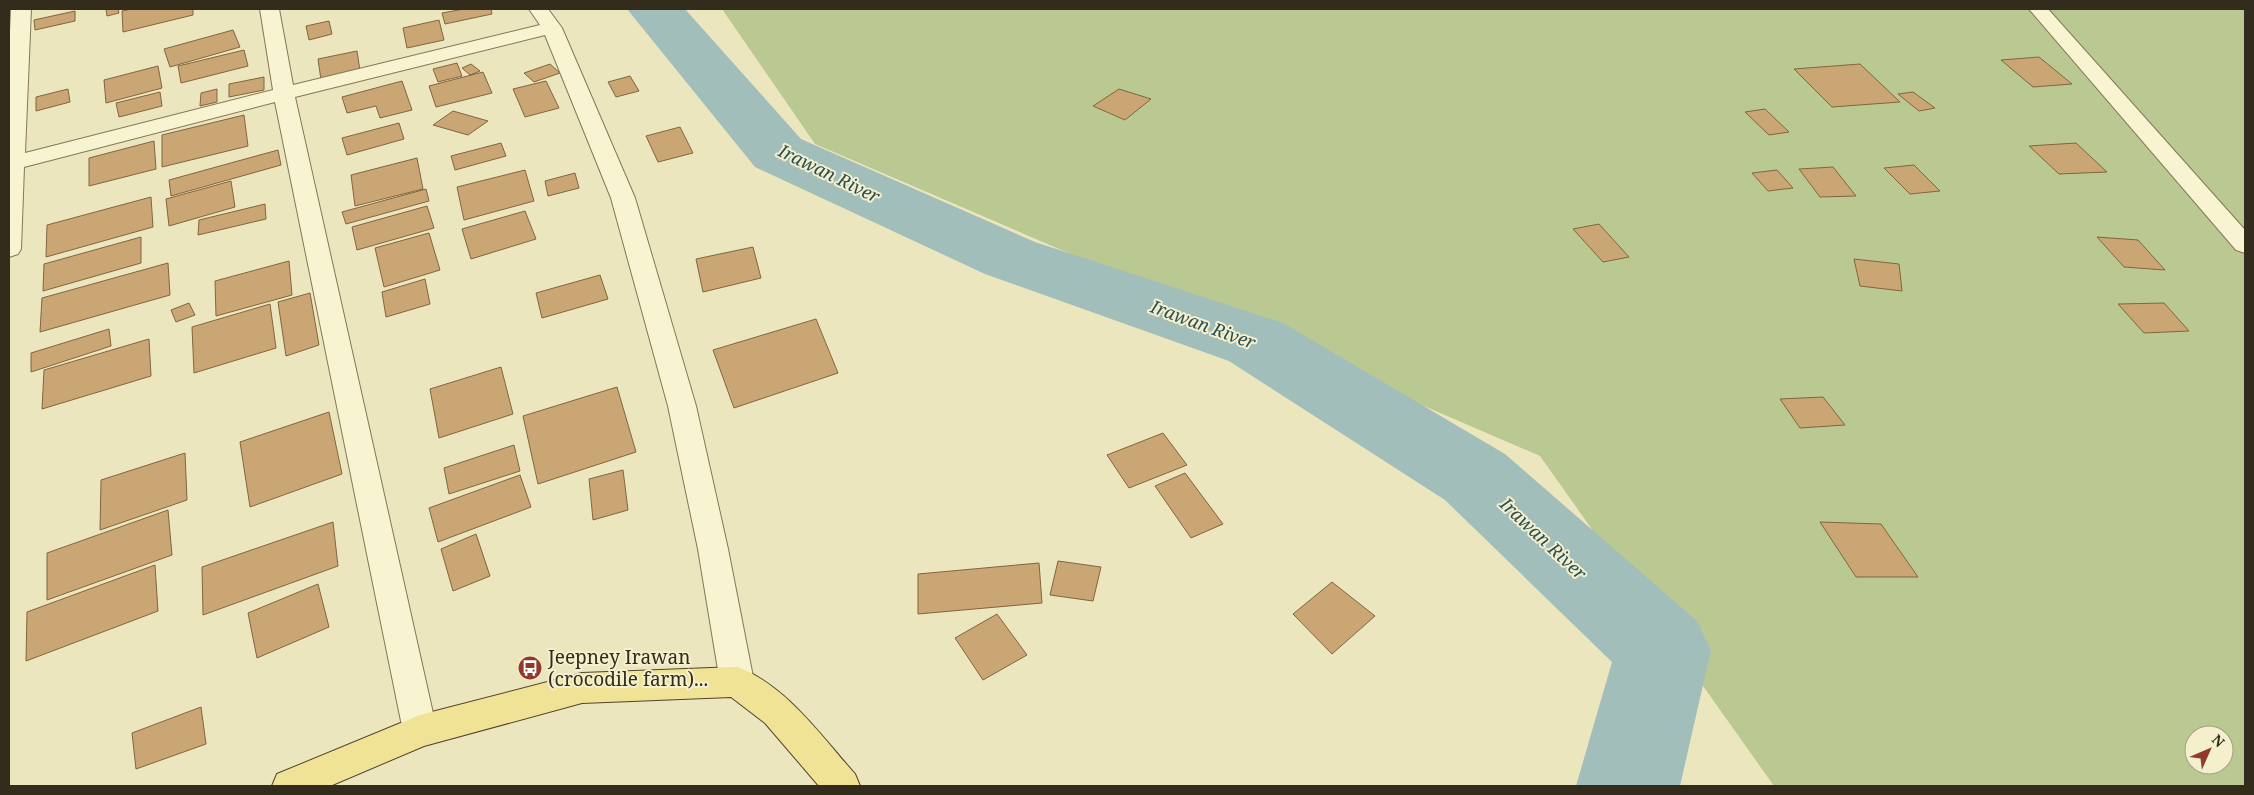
<svg xmlns="http://www.w3.org/2000/svg" width="2254" height="795" viewBox="0 0 2254 795" font-family="'Noto Serif',serif">
  <style>
    .green { fill: #bac992; fill-rule: evenodd }
    .lines { fill: none; stroke-linecap: round; stroke-linejoin: round }
    .river { fill: #a1beba; fill-rule: evenodd }
    .building { fill: #caa674; stroke: #82653e }
    .minor-casing { stroke: #847757; stroke-width: 2 }
    .primary-casing { stroke: #51442c; stroke-width: 2 }
    .minor { fill: #f8f3d0; fill-rule: evenodd }
    .primary { fill: #f0e395; fill-rule: evenodd }
    .labels { text-anchor: middle; stroke-width: 4; stroke-linejoin: round; paint-order: stroke }
    .water-label { font-size: 18px; font-style: italic; fill: #2b4f53; stroke: #f4efcd }
    .near-poi-label { font-size: 19px; fill: #332b1c; stroke: #f4efcd; text-anchor: start }
  </style>
  <rect width="100%" height="100%" fill="#ece6be"/>
  <path class="green" d="M722 9H2245V786H1774L1540 456 815 144ZM2194 735H2224V765H2194Z"/>
  <g class="lines">
    <polygon class="river" points="627,9 685,9 801,139 1035,242 1283,323 1505,454 1697,621 1711,650 1680,786 1576,786 1612,662 1445,500 1229,361 985,274 755,167"/>
  </g>
  <g class="building">
    <polygon points="106,9 118,9 119,13 107,16"/>
    <polygon points="132,9 193,9 193,15 123,32 122,11"/>
    <polygon points="464,9 491,9 492,14 445,24 442,13"/>
    <polygon points="75,11 75,21 35,30 34,20"/>
    <polygon points="439,20 444,40 407,48 403,28"/>
    <polygon points="329,21 332,34 309,40 306,26"/>
    <polygon points="233,30 240,47 170,67 164,49"/>
    <polygon points="244,50 248,66 181,83 178,66"/>
    <polygon points="357,51 360,71 321,80 318,59"/>
    <polygon points="2039,57 2072,84 2033,87 2001,60"/>
    <polygon points="457,63 462,76 438,82 433,69"/>
    <polygon points="471,64 480,71 470,75 462,68"/>
    <polygon points="550,64 560,73 534,82 524,73"/>
    <polygon points="1860,64 1900,102 1832,107 1794,69"/>
    <polygon points="158,66 162,88 106,103 104,80"/>
    <polygon points="483,72 492,93 436,107 429,86"/>
    <polygon points="630,76 639,91 616,97 608,82"/>
    <polygon points="264,77 264,90 229,97 229,84"/>
    <polygon points="402,81 412,110 380,118 376,106 347,113 342,97"/>
    <polygon points="546,81 559,108 525,117 513,89"/>
    <polygon points="68,89 70,102 36,111 36,97"/>
    <polygon points="217,89 217,102 200,106 201,93"/>
    <polygon points="1119,89 1151,99 1125,120 1093,106"/>
    <polygon points="160,92 162,106 119,117 116,103"/>
    <polygon points="1913,92 1935,108 1919,111 1898,94"/>
    <polygon points="1765,109 1789,132 1769,135 1745,112"/>
    <polygon points="453,111 488,121 468,135 433,125"/>
    <polygon points="244,115 248,146 162,167 162,135"/>
    <polygon points="399,123 404,139 347,155 342,138"/>
    <polygon points="680,127 693,153 658,162 646,136"/>
    <polygon points="154,141 156,169 89,186 89,158"/>
    <polygon points="501,143 506,156 455,170 451,156"/>
    <polygon points="2076,143 2107,172 2059,174 2029,146"/>
    <polygon points="278,150 281,165 171,196 169,180"/>
    <polygon points="417,158 423,189 355,206 351,175"/>
    <polygon points="1914,165 1940,191 1910,194 1884,168"/>
    <polygon points="1833,167 1856,196 1820,197 1799,169"/>
    <polygon points="525,170 534,201 464,220 457,187"/>
    <polygon points="1777,170 1793,188 1768,191 1752,173"/>
    <polygon points="575,173 579,188 548,196 545,181"/>
    <polygon points="231,181 235,207 169,226 166,199"/>
    <polygon points="426,189 429,201 346,224 342,212"/>
    <polygon points="151,197 153,227 46,257 47,225"/>
    <polygon points="265,204 266,219 198,235 199,220"/>
    <polygon points="427,206 434,228 357,250 352,227"/>
    <polygon points="525,211 536,239 471,259 462,229"/>
    <polygon points="1599,224 1629,257 1603,262 1573,229"/>
    <polygon points="429,233 440,270 384,287 375,248"/>
    <polygon points="141,237 141,263 43,291 44,264"/>
    <polygon points="2097,237 2138,240 2165,270 2124,267"/>
    <polygon points="753,247 761,278 703,292 696,259"/>
    <polygon points="1854,259 1899,264 1902,291 1860,286"/>
    <polygon points="289,261 292,295 216,316 215,281"/>
    <polygon points="168,263 170,295 40,332 42,298"/>
    <polygon points="600,275 608,299 542,318 536,293"/>
    <polygon points="425,279 430,304 386,317 382,292"/>
    <polygon points="310,293 319,345 286,356 278,302"/>
    <polygon points="189,303 195,315 176,322 171,310"/>
    <polygon points="2164,303 2189,331 2144,333 2118,304"/>
    <polygon points="270,304 276,348 194,373 192,327"/>
    <polygon points="816,319 838,373 734,408 713,350"/>
    <polygon points="109,329 111,346 31,372 31,353"/>
    <polygon points="149,339 151,376 42,409 44,370"/>
    <polygon points="501,367 513,414 439,438 430,389"/>
    <polygon points="617,387 636,452 538,484 523,416"/>
    <polygon points="1823,397 1845,425 1800,428 1780,399"/>
    <polygon points="329,412 342,474 250,507 240,442"/>
    <polygon points="1163,433 1187,465 1129,488 1107,455"/>
    <polygon points="514,445 520,471 449,494 444,468"/>
    <polygon points="185,453 187,500 100,530 101,480"/>
    <polygon points="623,470 628,510 593,520 589,479"/>
    <polygon points="1185,473 1223,524 1191,538 1155,486"/>
    <polygon points="520,475 531,507 438,542 429,508"/>
    <polygon points="168,510 172,555 47,600 47,553"/>
    <polygon points="333,522 338,566 203,615 202,567"/>
    <polygon points="1820,522 1881,524 1918,577 1856,577"/>
    <polygon points="476,534 490,576 453,591 441,549"/>
    <polygon points="1058,561 1101,567 1093,601 1050,595"/>
    <polygon points="1039,563 1042,603 918,614 918,574"/>
    <polygon points="155,565 158,611 26,661 27,612"/>
    <polygon points="1332,582 1375,616 1332,654 1293,614"/>
    <polygon points="318,584 329,627 257,658 248,613"/>
    <polygon points="997,614 1027,655 983,680 955,638"/>
    <polygon points="201,707 206,744 136,769 132,733"/>
  </g>
  <g class="lines">
    <defs>
      <g id="minor">
        <polygon points="11,9 31,9 25,153 273,90 260,9 279,9 293,85 540,25 529,9 548,9 562,28 635,198 696,406 728,549 754,682 749,692 737,697 725,692 720,682 698,549 668,406 611,198 545,35 295,97 437,731 432,742 420,747 408,742 403,731 275,102 24,167 21,249 18,254 9,257 9,54"/>
        <polygon points="2029,9 2048,9 2245,230 2245,253 2236,250"/>
      </g>
      <path id="primary" d="M737 667C786 685 821 736 855 774L860 786H819L765 723 731 697 582 703 424 746 330 786H272L277 774 420 715 582 673Z"/>
    </defs>
    <use href="#minor" class="minor-casing"/>
    <use href="#primary" class="primary-casing"/>
    <use href="#minor" class="minor"/>
    <use href="#primary" class="primary"/>
  </g>
  <defs>
    <symbol id="bus-disc" viewBox="-11 -11 22 22"><circle r="9.5" fill="#913a29" stroke="#f4efcd"/><path d="M-5-6H5V4H4V6H2V4H-2V6H-4V4H-5ZM-3.5-4V0h7V-4ZM-3.5 1.2v1.5H-2V1.2ZM2 1.2v1.5H3.5V1.2Z" fill="#fff"/></symbol>
  </defs>
  <g fill-rule="evenodd">
    <use href="#bus-disc" x="516" y="654" width="28" height="28"/>
  </g>
  <g class="labels">
    <g class="water-label">
      <text transform="translate(829 174) rotate(26)" y="6">Irawan River</text>
      <text transform="translate(1203 325) rotate(20)" y="6">Irawan River</text>
      <text transform="translate(1543 539) rotate(43)" y="6">Irawan River</text>
    </g>
    <g class="near-poi-label">
      <text x="548" y="664">Jeepney Irawan<tspan x="548" dy="22">(crocodile farm)...</tspan></text>
    </g>
  </g>
  <rect width="2254" height="795" fill="none" stroke="#332b1c" stroke-width="20"/>
  <g transform="translate(2209 750) rotate(45)"><circle r="24" fill="#f4efcd" stroke="#a7a186"/>
  <path d="M0-4L9 19L0 12L-9 19Z" fill="#913a29"/>
  <text y="-8" font-size="14" font-weight="bold" text-anchor="middle" fill="#332b1c">N</text>
  </g>
</svg>
